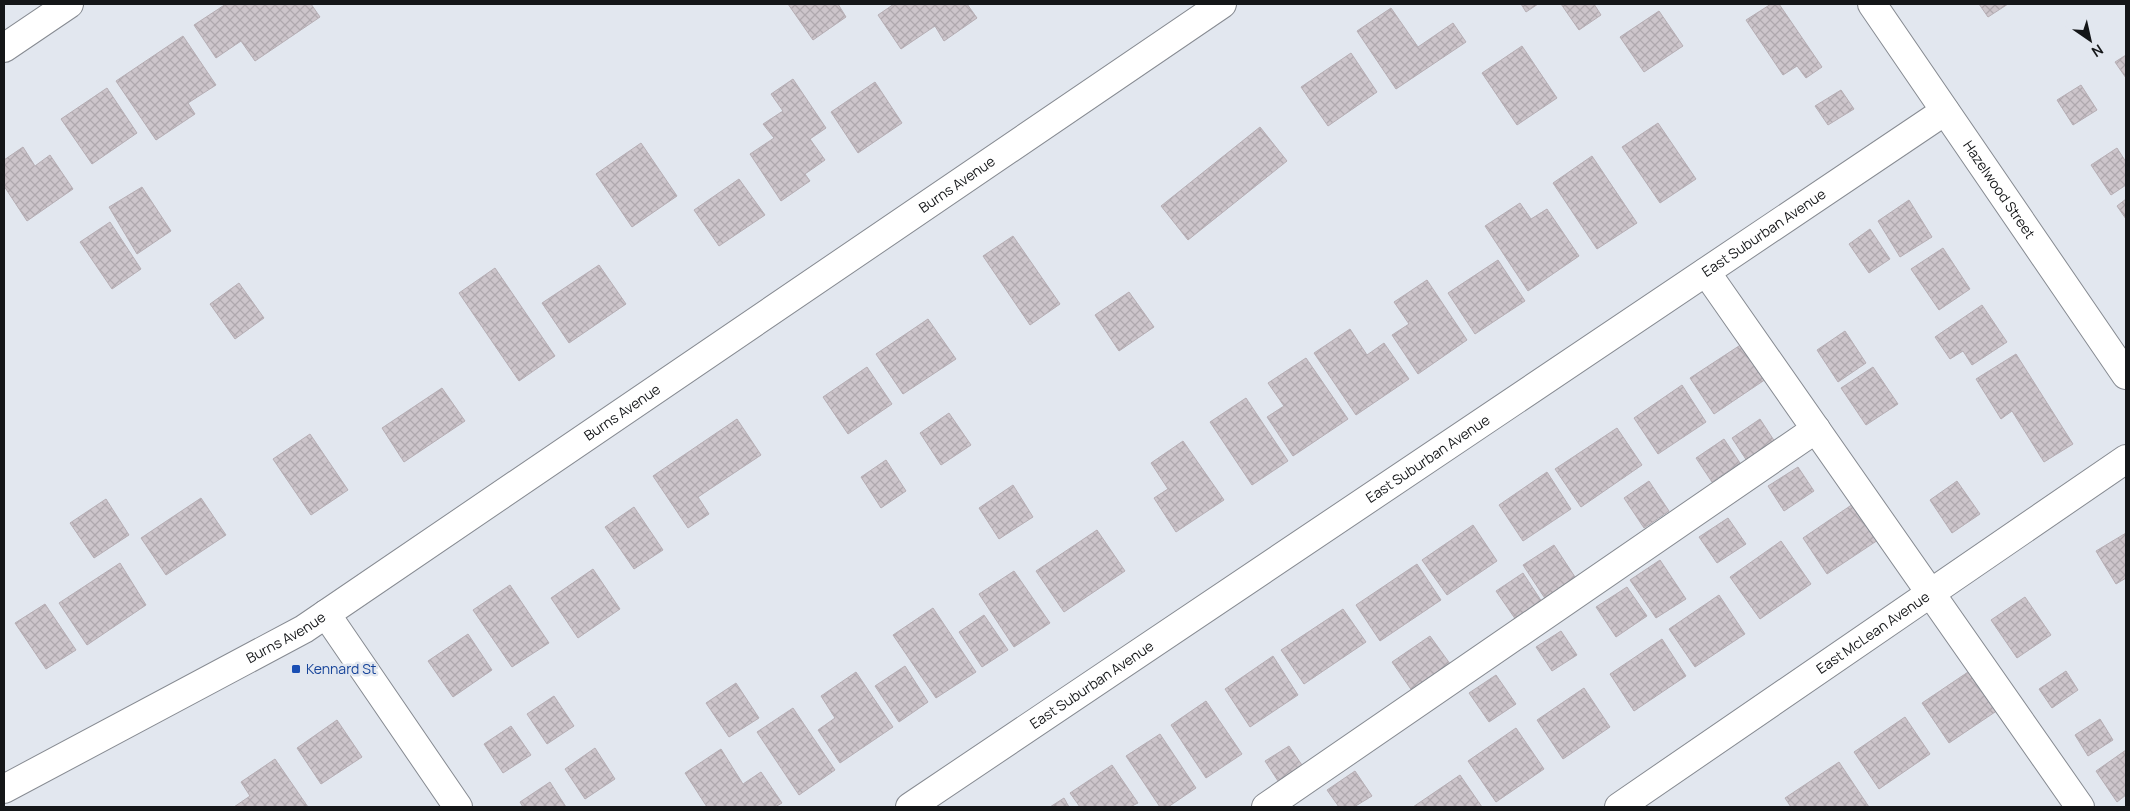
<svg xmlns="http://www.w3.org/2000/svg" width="2130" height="811" viewBox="0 0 2130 811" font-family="Manrope,sans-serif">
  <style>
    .building { fill: url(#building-cross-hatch); stroke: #b6aeb4 }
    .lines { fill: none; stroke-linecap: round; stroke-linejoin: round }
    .minor-casing { stroke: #878b92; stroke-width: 30 }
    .minor { stroke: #fff; stroke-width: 28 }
    .transit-dot { fill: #1a4fb4; stroke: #e2e7ef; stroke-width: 2 }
    .labels { text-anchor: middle; stroke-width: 5; stroke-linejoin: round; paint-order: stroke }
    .street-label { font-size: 14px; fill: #141618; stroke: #e2e7ef }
    .transit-label { font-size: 14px; fill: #164399; stroke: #e2e7ef; text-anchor: start }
  </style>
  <defs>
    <pattern id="building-cross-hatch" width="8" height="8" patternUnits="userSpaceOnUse" patternTransform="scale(1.25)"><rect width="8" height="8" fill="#cdc5cb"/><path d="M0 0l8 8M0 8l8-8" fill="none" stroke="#afa8ae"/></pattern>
  </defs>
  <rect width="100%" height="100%" fill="#e2e7ef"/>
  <g class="building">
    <polygon points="226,4 311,4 320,17 255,61 241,41 216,58 194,25"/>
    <polygon points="788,4 838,4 846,17 813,40"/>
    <polygon points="894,4 967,4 977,18 944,41 935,26 901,49 878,15"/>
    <polygon points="1521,4 1538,4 1526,12"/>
    <polygon points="1561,4 1594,4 1601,15 1579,30"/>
    <polygon points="1771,4 1779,4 1822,67 1806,78 1797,66 1783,75 1746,20"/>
    <polygon points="1979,4 2008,4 1988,17"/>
    <polygon points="1391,8 1418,47 1453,23 1466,42 1396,89 1357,31"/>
    <polygon points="1659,11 1683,46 1644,72 1620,37"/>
    <polygon points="183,36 216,85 188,103 195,114 156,140 116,81"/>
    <polygon points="1522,46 1557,98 1517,125 1482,73"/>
    <polygon points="1351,53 1377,92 1328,126 1301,87"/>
    <polygon points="2126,55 2126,78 2115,62"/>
    <polygon points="793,79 826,128 810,139 825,160 805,174 810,181 781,201 750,154 774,138 763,124 783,111 771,94"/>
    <polygon points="875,82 902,123 858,153 831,112"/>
    <polygon points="2081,85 2097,110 2073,125 2057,100"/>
    <polygon points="107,88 137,133 92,164 61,119"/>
    <polygon points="1841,90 1854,109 1828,125 1815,106"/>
    <polygon points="1658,123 1696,179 1660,203 1622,147"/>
    <polygon points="1260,127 1287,161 1188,240 1161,206"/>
    <polygon points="641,143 677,196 632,227 596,174"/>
    <polygon points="23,147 35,166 50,155 73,189 27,221 4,186 4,160"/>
    <polygon points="2117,148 2126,162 2126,185 2111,195 2091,165"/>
    <polygon points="1592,156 1637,223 1597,249 1553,183"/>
    <polygon points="739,179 765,215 719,246 694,210"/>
    <polygon points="142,187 171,231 137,254 109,207"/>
    <polygon points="2126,199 2126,219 2117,206"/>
    <polygon points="1909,200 1932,237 1900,257 1878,221"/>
    <polygon points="1520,203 1531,219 1547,209 1579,256 1528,291 1485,226"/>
    <polygon points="110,222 141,269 112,289 80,242"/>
    <polygon points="1870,229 1890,259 1869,273 1849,244"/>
    <polygon points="1013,236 1060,304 1030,325 983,256"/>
    <polygon points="1943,248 1970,289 1939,310 1911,269"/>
    <polygon points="1498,260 1525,301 1475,334 1448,293"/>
    <polygon points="599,265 626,304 569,343 542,303"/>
    <polygon points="495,268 555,356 519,381 459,293"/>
    <polygon points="1427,280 1467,340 1418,374 1392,335 1409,324 1394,302"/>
    <polygon points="239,283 264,318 235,339 210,304"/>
    <polygon points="1129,292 1154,327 1119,351 1095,315"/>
    <polygon points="1982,305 2007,342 1972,365 1963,351 1950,359 1935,337"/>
    <polygon points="928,319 956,359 903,394 876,354"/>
    <polygon points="1350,329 1367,355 1384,343 1409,379 1356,415 1314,353"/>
    <polygon points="1845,331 1866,363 1838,382 1817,350"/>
    <polygon points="1742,344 1766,379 1714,414 1690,378"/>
    <polygon points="2016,354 2073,444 2044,462 2012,411 2001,419 1976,379"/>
    <polygon points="1306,358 1348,419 1293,456 1267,417 1284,406 1268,383"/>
    <polygon points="867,367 892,404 848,434 823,397"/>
    <polygon points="1873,367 1898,404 1866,425 1841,388"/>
    <polygon points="1682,385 1706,422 1658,454 1634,418"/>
    <polygon points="442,388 465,421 404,462 382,428"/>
    <polygon points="1246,398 1288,461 1252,485 1210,422"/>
    <polygon points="949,413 971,445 941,465 920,433"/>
    <polygon points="737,419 761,455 698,497 709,514 688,528 653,476"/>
    <polygon points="1760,419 1777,445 1749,464 1732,438"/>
    <polygon points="1617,428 1642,465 1581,507 1555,469"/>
    <polygon points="310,434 348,490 311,515 273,459"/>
    <polygon points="1724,439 1740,463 1712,482 1696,458"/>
    <polygon points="1183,441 1224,500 1176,532 1154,498 1168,489 1151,463"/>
    <polygon points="886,460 906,491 881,508 861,477"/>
    <polygon points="1798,467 1814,491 1784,511 1768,486"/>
    <polygon points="1547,472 1571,509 1523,541 1499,505"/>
    <polygon points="1649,481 1669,511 1644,528 1624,498"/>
    <polygon points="1957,481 1980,514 1952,533 1930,500"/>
    <polygon points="1013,485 1033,517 999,539 979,508"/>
    <polygon points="201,498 226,535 166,575 141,538"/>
    <polygon points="106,499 129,535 94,558 70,523"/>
    <polygon points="1853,504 1878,540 1827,574 1803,538"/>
    <polygon points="634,507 663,550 634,569 605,527"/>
    <polygon points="1728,518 1746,544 1717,563 1699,537"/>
    <polygon points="1473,525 1497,561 1447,595 1422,560"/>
    <polygon points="1097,530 1125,571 1064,612 1036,571"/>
    <polygon points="2126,533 2126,578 2116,584 2096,551"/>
    <polygon points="1781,541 1811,584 1760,619 1730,577"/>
    <polygon points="1554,545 1577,580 1546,600 1523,565"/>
    <polygon points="1660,560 1686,599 1656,618 1630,580"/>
    <polygon points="120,563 146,605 87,645 59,603"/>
    <polygon points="1417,564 1441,600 1380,641 1356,605"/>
    <polygon points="593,569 620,609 578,638 551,598"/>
    <polygon points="1014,571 1050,623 1014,647 979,594"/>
    <polygon points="1523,573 1542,602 1516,620 1496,591"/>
    <polygon points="510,585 549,643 512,667 473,610"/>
    <polygon points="1627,587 1647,616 1616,637 1596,607"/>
    <polygon points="1719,595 1745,634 1695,667 1669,629"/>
    <polygon points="2025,597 2051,635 2017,658 1991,620"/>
    <polygon points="45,604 76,650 46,669 15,623"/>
    <polygon points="933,608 976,672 936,698 893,635"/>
    <polygon points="1343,609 1366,642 1304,684 1281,650"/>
    <polygon points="984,615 1008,650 982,667 959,632"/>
    <polygon points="1561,631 1577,655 1552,671 1536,647"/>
    <polygon points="468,634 492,670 453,697 428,661"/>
    <polygon points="1430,636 1453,668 1415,695 1392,662"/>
    <polygon points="1662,639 1686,676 1634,711 1610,674"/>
    <polygon points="1273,656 1298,695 1250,727 1225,689"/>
    <polygon points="905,666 928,702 899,722 875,686"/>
    <polygon points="1974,668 2001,708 1949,743 1922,703"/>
    <polygon points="2066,671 2078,690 2052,708 2039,689"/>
    <polygon points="856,672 893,727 840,763 818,730 835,718 821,696"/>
    <polygon points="1496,675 1516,704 1489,722 1469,693"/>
    <polygon points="736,683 759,718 729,737 706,703"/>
    <polygon points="1584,688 1610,727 1563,759 1537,720"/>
    <polygon points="554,696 574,726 547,744 527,714"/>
    <polygon points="1206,701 1242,754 1206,778 1171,725"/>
    <polygon points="793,708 835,770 799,795 757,732"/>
    <polygon points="1905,717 1930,754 1879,789 1854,752"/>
    <polygon points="2100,719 2113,740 2088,756 2075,735"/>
    <polygon points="337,720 362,757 321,784 297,748"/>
    <polygon points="511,726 531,755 503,773 484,744"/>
    <polygon points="1516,728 1544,769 1496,802 1468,761"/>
    <polygon points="1160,734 1196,788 1168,807 1160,807 1126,756"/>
    <polygon points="1289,746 1306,771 1282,787 1265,761"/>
    <polygon points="595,748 615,779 585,799 565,769"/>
    <polygon points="721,749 743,784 761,772 782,803 775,807 707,807 685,773"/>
    <polygon points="2126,750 2126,795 2117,802 2096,771"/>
    <polygon points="275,759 308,807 234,807 250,796 241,782"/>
    <polygon points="1839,762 1869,807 1791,807 1785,798"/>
    <polygon points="1112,765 1138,803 1130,807 1080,807 1070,793"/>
    <polygon points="1355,771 1372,796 1354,807 1339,807 1327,790"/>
    <polygon points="1460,775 1482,807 1413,807"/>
    <polygon points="550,782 566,807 523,807 520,802"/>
    <polygon points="1064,798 1069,807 1050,807"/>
  </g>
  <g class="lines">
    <defs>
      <g id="minor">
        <path id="s1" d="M1872 4 2126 375"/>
        <polyline points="4,48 69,4"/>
        <polyline points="1706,272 2080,807"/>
        <polyline points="326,614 458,807"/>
        <path id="s2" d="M4 789 304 629 1222 4"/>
        <path id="s3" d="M910 807 1945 111"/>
        <polyline points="1266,807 1816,429"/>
        <path id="s4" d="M1619 807 2126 459"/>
      </g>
    </defs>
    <use href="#minor" class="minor-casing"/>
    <use href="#minor" class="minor"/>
  </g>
  <rect class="transit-dot" x="291" y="664" width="10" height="10" rx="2.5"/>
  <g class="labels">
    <g class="street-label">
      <text dy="5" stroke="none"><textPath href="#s2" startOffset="1130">Burns Avenue</textPath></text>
      <text dy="5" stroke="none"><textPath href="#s1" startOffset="225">Hazelwood Street</textPath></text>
      <text dy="5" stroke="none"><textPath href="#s3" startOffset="1029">East Suburban Avenue</textPath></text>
      <text dy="5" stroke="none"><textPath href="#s2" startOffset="725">Burns Avenue</textPath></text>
      <text dy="5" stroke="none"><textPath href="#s3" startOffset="624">East Suburban Avenue</textPath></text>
      <text dy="5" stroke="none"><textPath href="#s4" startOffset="308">East McLean Avenue</textPath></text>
      <text dy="5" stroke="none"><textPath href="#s2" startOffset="320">Burns Avenue</textPath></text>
      <text dy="5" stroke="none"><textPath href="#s3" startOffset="219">East Suburban Avenue</textPath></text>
    </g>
    <g class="transit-label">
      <text x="306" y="674">Kennard St</text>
    </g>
  </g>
  <rect width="2130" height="811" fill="none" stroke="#141618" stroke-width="10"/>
  <g transform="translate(2090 40) rotate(146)" stroke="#e2e7ef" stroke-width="4" paint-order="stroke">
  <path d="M0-4L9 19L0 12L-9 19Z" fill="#141618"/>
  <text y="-8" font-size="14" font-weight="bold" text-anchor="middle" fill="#141618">N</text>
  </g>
</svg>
